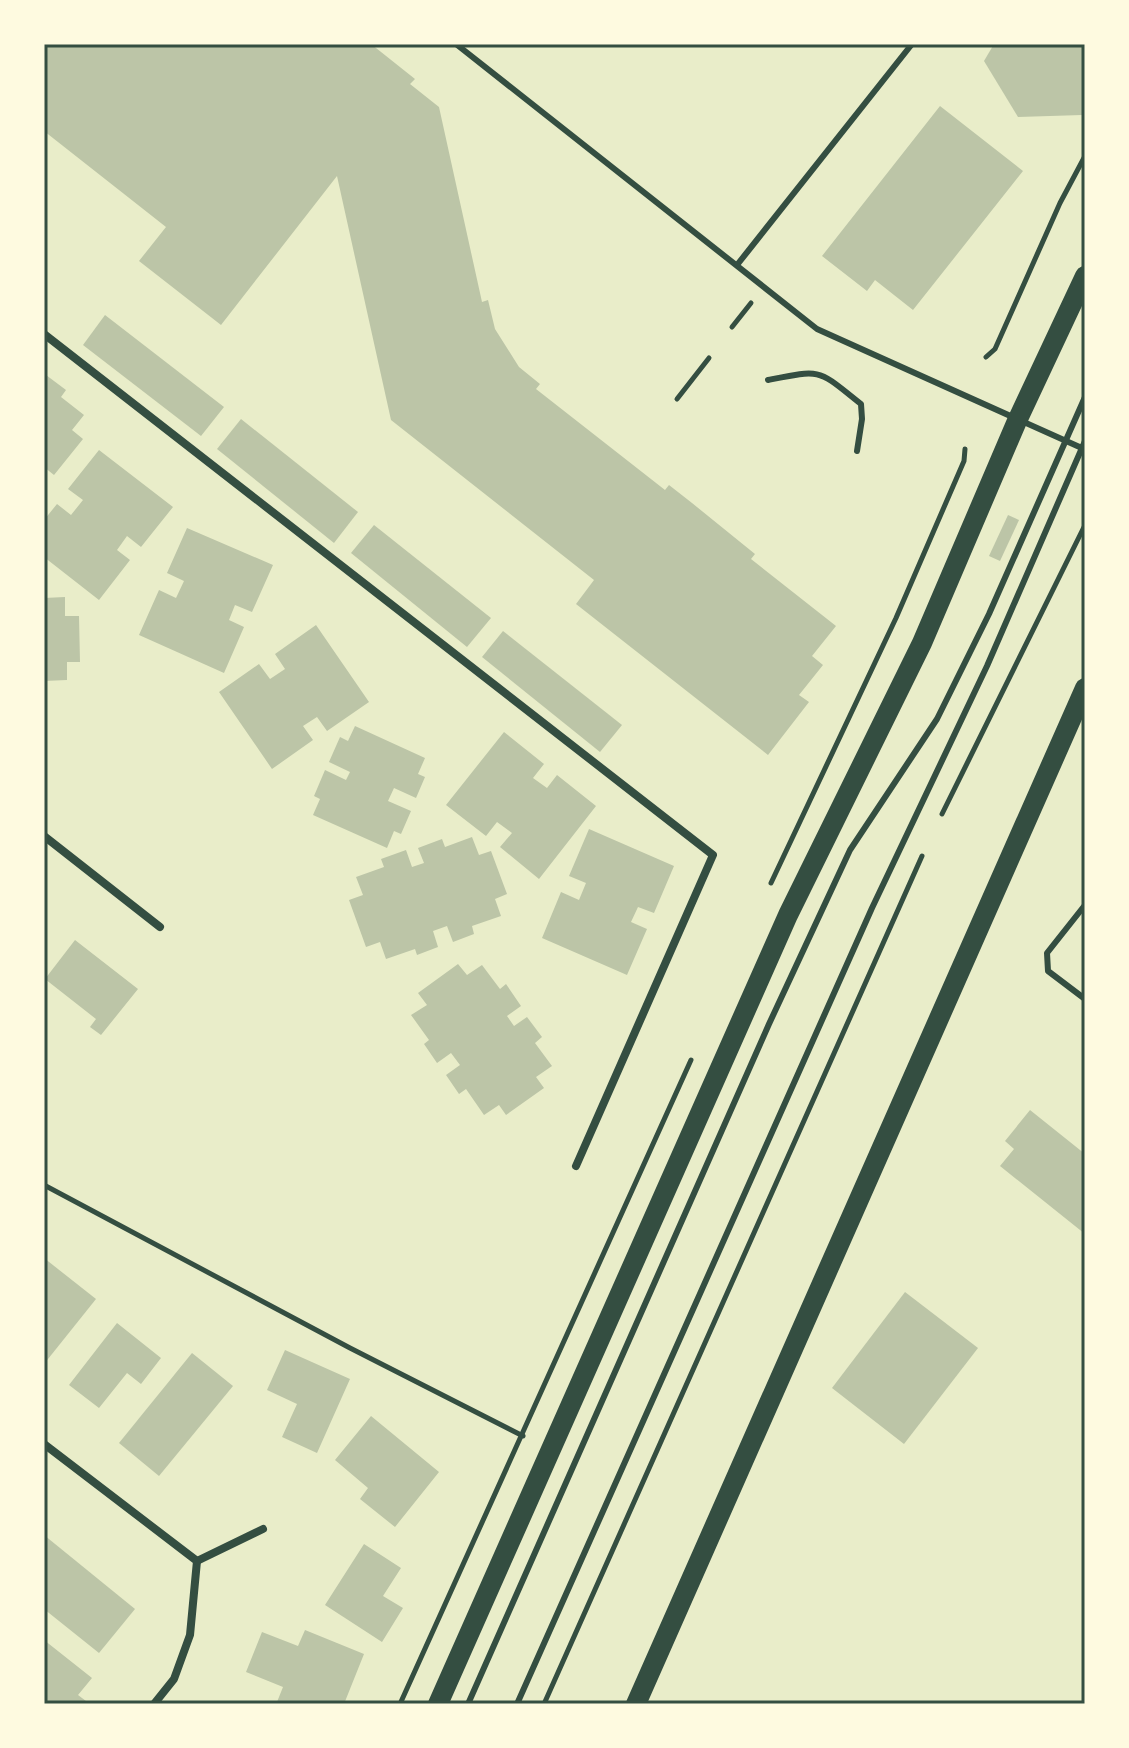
<svg xmlns="http://www.w3.org/2000/svg" width="1129" height="1748" viewBox="0 0 1129 1748" font-family="'Open Sans',sans-serif">
  <style>
    .building { fill: #bcc5a7 }
    .lines { fill: none; stroke-linecap: round; stroke-linejoin: round }
    .path { stroke: #344e41; stroke-width: 5 }
    .service { stroke: #344e41; stroke-width: 6 }
    .minor { stroke: #344e41; stroke-width: 8 }
    .primary { stroke: #344e41; stroke-width: 20 }
    .neatline { fill: none; stroke: #344e41; stroke-width: 3 }
  </style>
  <rect width="100%" height="100%" fill="#e9edc9"/>
  <g class="building">
    <polygon points="44,44 371,44 415,79 410,84 439,107 482,302 488,300 495,329 519,367 540,384 536,389 665,490 669,485 692,503 755,554 751,559 836,626 812,656 823,665 799,695 809,702 768,755 576,604 594,580 391,420 337,176 221,325 139,261 166,227 44,131"/>
    <polygon points="994,44 1085,44 1085,110 1082,115 1018,117 984,61"/>
    <polygon points="940,106 1023,171 913,310 875,280 867,291 822,256"/>
    <polygon points="105,315 224,407 201,436 83,345"/>
    <polygon points="46,375 66,390 61,397 84,415 72,430 83,439 54,475 44,467"/>
    <polygon points="241,419 358,512 334,543 217,449"/>
    <polygon points="99,450 173,507 141,547 127,536 117,550 130,560 99,600 44,557 44,520 57,504 71,515 83,500 68,489"/>
    <polygon points="1008,515 1019,520 1000,561 989,556"/>
    <polygon points="374,525 491,618 467,647 351,553"/>
    <polygon points="187,528 273,565 252,612 235,605 229,620 244,627 224,673 139,635 159,590 176,598 184,581 167,573"/>
    <polygon points="65,597 65,616 79,616 80,662 67,662 67,680 44,681 44,598"/>
    <polygon points="316,625 369,702 327,731 317,717 303,726 313,740 272,769 219,692 259,664 270,679 285,669 275,654"/>
    <polygon points="503,631 622,725 600,752 482,657"/>
    <polygon points="355,726 425,758 418,774 425,777 416,798 394,788 388,801 411,811 401,834 394,831 387,848 313,815 320,799 314,796 325,770 346,780 350,772 329,762 340,737 348,741"/>
    <polygon points="504,732 544,764 533,778 547,788 557,775 596,806 539,879 500,847 512,833 497,822 486,836 446,805"/>
    <polygon points="589,829 674,866 654,913 638,907 631,922 647,929 627,975 542,938 561,892 579,900 586,883 569,876"/>
    <polygon points="472,837 479,855 491,851 507,894 495,899 501,916 472,926 474,934 453,942 447,926 433,931 438,947 417,955 415,949 386,959 380,942 366,947 349,900 363,895 356,877 384,867 381,859 406,850 412,867 424,863 418,848 442,839 445,847"/>
    <polygon points="75,940 138,989 101,1035 90,1027 96,1019 45,979"/>
    <polygon points="458,964 467,975 482,965 500,989 506,984 521,1006 507,1016 514,1026 527,1017 542,1037 535,1043 552,1066 536,1077 544,1088 506,1115 499,1105 484,1115 466,1089 459,1094 446,1075 460,1065 451,1053 437,1063 424,1044 429,1040 411,1015 427,1005 418,993"/>
    <polygon points="1030,1110 1085,1154 1085,1234 1000,1166 1014,1149 1005,1141"/>
    <polygon points="44,1258 96,1299 44,1364"/>
    <polygon points="905,1292 978,1348 904,1444 832,1388"/>
    <polygon points="117,1323 161,1358 141,1384 127,1373 99,1408 69,1385"/>
    <polygon points="285,1350 350,1379 317,1453 282,1437 297,1404 267,1390"/>
    <polygon points="192,1353 233,1386 159,1476 119,1443"/>
    <polygon points="371,1416 439,1472 395,1527 360,1499 368,1488 335,1460"/>
    <polygon points="44,1535 135,1609 99,1653 44,1609"/>
    <polygon points="364,1544 401,1568 383,1596 403,1608 382,1642 325,1605"/>
    <polygon points="305,1630 364,1654 344,1704 283,1704 277,1702 283,1687 246,1672 262,1632 298,1646"/>
    <polygon points="44,1640 92,1678 78,1695 90,1704 44,1704"/>
  </g>
  <g class="lines">
    <g class="path">
      <polyline points="732,327 751,303"/>
      <polyline points="986,357 995,349 1060,203 1085,156"/>
      <polyline points="677,399 709,358"/>
      <polyline points="942,814 1085,525"/>
      <polyline points="771,883 896,618 964,461 965,449"/>
      <polyline points="44,1185 350,1348 523,1436"/>
      <polyline points="400,1704 691,1060"/>
      <polyline points="544,1704 922,856"/>
    </g>
    <g class="service">
      <polyline points="456,44 817,329 1084,449"/>
      <polyline points="737,265 912,44"/>
      <path d="M768 380C823 369 817 369 861 404L862 419 857 451"/>
      <polyline points="1085,905 1047,953 1048,971 1085,999"/>
      <polyline points="468,1704 769,1024 850,850 937,719 989,614 1085,397"/>
      <polyline points="517,1704 872,908 987,666 1085,441"/>
    </g>
    <g class="minor">
      <polyline points="44,334 713,855 576,1166"/>
      <polyline points="44,836 160,927"/>
      <polyline points="44,1444 197,1561 190,1635 174,1679 154,1704"/>
      <polyline points="197,1561 263,1529"/>
    </g>
    <g class="primary">
      <polyline points="438,1704 788,915 922,643 1017,421 1085,276"/>
      <polyline points="636,1704 1085,688"/>
    </g>
  </g>
  <rect width="1129" height="1748" fill="none" stroke="#fefae0" stroke-width="92"/>
  <rect x="46" y="46" width="1037" height="1656" class="neatline"/>
</svg>
